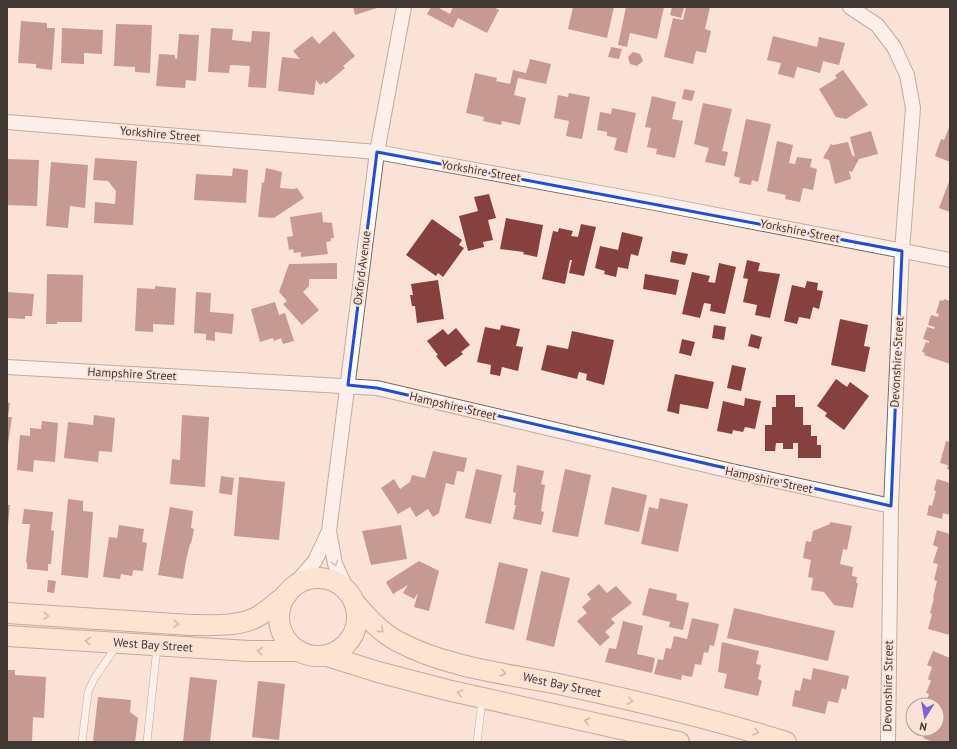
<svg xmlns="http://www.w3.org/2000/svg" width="957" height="749" viewBox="0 0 957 749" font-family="'PT Sans',sans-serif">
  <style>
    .building { fill: #86413e }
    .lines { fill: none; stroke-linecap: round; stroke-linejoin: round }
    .service-casing { stroke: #7b665c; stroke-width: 8 }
    .minor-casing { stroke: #7b665c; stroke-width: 16 }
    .secondary-casing { stroke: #7b665c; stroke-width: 22 }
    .service { stroke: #fff; stroke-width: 7 }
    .minor { stroke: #fff; stroke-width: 14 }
    .secondary { stroke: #fee6c7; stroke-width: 20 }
    .oneway { stroke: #a09b99 }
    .oneway2 { stroke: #a08e7d }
    .marked { fill: none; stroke: #1d4ed8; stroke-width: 3; stroke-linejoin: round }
    .labels { text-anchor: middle; stroke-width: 4; stroke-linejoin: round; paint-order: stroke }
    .street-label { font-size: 12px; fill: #413733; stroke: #fbe2d7 }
  </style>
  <rect width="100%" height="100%" fill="#fbe2d7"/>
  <g class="building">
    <polygon points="353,7 380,7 355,15"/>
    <polygon points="431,7 437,7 450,14 453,7 493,7 499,10 487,33 458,18 453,28 427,14"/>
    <polygon points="573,7 614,7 607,38 568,29"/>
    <polygon points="626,7 664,7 657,39 630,33 627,47 618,45"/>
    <polygon points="672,7 684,7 681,18 670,15"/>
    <polygon points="686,7 710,7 705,29 711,31 706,53 696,51 693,64 664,57 673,18 683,20"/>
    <polygon points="21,21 47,23 47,28 55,28 52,70 36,68 36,64 18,63"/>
    <polygon points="116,24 152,25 150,73 135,72 135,67 114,66"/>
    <polygon points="62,28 103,30 102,54 84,53 84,64 61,63"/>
    <polygon points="211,28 233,29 232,40 251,42 252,31 270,32 266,88 248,87 250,66 230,65 229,73 208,72"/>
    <polygon points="334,31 355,56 343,66 345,68 326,84 324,82 320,85 316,80 314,95 278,91 282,57 300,59 293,51 312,36 319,44"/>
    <polygon points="179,34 199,35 196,81 186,80 185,88 156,86 159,54 175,55 175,58 177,59"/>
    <polygon points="773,36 817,47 819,37 845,43 839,65 823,61 820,73 797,67 794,78 778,74 781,63 767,60"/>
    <polygon points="611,47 622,49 619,59 608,57"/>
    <polygon points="633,52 640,54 643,61 637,66 630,64 628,57"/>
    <polygon points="530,59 551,64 546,84 518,78 514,95 526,98 520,125 502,121 501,125 483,121 484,117 466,113 475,73 497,78 496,81 510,84 513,70 526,73"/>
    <polygon points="843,70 868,105 846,119 836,117 819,89 837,78 835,75"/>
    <polygon points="684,89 695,91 692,101 682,99"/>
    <polygon points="569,93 590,97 582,139 566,136 569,121 554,118 558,95 568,97"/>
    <polygon points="652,96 676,102 672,119 683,121 675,158 656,154 657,149 647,147 651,128 645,127"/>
    <polygon points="703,103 732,109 722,151 728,152 725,166 705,162 709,148 694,144"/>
    <polygon points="612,108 636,113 627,153 614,150 617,138 607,136 607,132 597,130 600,112 611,114"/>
    <polygon points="746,119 771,124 758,182 752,180 751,185 739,183 740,178 734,176"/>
    <polygon points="950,125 950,162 935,156 941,139 944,140"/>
    <polygon points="871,131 878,154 859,159 852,172 849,171 851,179 835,184 829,160 823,158 831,144 833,145 848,142 852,155 855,157 850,137"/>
    <polygon points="777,141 793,145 789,163 795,164 797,157 812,159 810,167 817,169 813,190 803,188 800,202 785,199 786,195 767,191"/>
    <polygon points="95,158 137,161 133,225 94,223 95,202 115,204 116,191 108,181 93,180"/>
    <polygon points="7,159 39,160 37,206 7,205"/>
    <polygon points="51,162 88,165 85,208 70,206 68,228 46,226"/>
    <polygon points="233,168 248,170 246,203 194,200 196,174 232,176"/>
    <polygon points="266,168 282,172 280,188 294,189 297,188 304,198 274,218 258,217 262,182 264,183"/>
    <polygon points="950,179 950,212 939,208"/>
    <polygon points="489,194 496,218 488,220 493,240 483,242 484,247 468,251 459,216 478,211 474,197"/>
    <polygon points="322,212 323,222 332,223 334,238 331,238 331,241 326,242 328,254 301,257 301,252 294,253 293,249 289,250 287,237 293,236 290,217"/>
    <polygon points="506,218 543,225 537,257 523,254 524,252 500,249"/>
    <polygon points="432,219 462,240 459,245 464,248 443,277 438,273 436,276 406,255"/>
    <polygon points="581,224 596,227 584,276 569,273 572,260 570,260 565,284 542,279 553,231 558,232 559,228 573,231 571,236 578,237"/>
    <polygon points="622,232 643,237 638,256 631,254 628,269 618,267 616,277 604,274 605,271 595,268 600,246 618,250"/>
    <polygon points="672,251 688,254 685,265 670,262"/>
    <polygon points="747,260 760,263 758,271 780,274 770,318 755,315 757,305 743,302 748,279 743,278"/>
    <polygon points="337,263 337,279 309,279 309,286 303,292 319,310 302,325 283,304 287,301 279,292 289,264"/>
    <polygon points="719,263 736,267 725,314 710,311 711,304 704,303 700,318 682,314 692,272 710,276 708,282 715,283"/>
    <polygon points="47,274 83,275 82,322 57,322 57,324 46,324"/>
    <polygon points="645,274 679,280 676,295 643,289"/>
    <polygon points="438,280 444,319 417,323 415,306 412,306 410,295 413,295 411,284"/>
    <polygon points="807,281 818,283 817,290 823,291 819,309 813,307 810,319 799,317 797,324 784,321 792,285 805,288"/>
    <polygon points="155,286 176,288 174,325 153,324 153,332 135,331 137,288 155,289"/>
    <polygon points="7,292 34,294 32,316 25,316 25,319 7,318"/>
    <polygon points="196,292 211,293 210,312 234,314 232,334 215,332 215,341 206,340 206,334 194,333"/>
    <polygon points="944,299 950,301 950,364 924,355 925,353 922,352 926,342 929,343 929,341 923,339 927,327 934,329 935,327 928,325 931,315 938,317 939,314 936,313 940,300 943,301"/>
    <polygon points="275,302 279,315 285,313 294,341 283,344 281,338 274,341 273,338 260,342 251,309"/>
    <polygon points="840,319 868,325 864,346 870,347 865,372 831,365"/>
    <polygon points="501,325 520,329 516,346 523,347 518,371 502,367 500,376 490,374 491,365 477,362 485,327 500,330"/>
    <polygon points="714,325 726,327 724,340 712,338"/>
    <polygon points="456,328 470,345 461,352 463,354 445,367 436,356 438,355 427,341 443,329 448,335"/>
    <polygon points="572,331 614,340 604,385 586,380 587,374 579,372 577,379 541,370 547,345 568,349"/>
    <polygon points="751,334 762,337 759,349 748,346"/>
    <polygon points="682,339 695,342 691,356 679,353"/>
    <polygon points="732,365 746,368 741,391 727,388"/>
    <polygon points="675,374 714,382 708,409 680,404 679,414 667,411"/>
    <polygon points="836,379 847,387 850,382 869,396 844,430 825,416 827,413 817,406"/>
    <polygon points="776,395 795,395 795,407 803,407 803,425 811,425 811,436 817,436 817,445 821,445 821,458 798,458 798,443 793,443 793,449 783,449 783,443 776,443 775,451 765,451 765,425 772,425 772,407 776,407"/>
    <polygon points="745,398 761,401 755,429 745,427 743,432 733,430 732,434 717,431 723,401 744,406"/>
    <polygon points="7,402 10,403 8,417 12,417 8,444"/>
    <polygon points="94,415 115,418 112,452 99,451 98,462 64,458 68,422 93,425"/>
    <polygon points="182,415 209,417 205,487 170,484 172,459 180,460"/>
    <polygon points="42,421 58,423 55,462 34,460 33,472 17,470 20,435 30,436 30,428 41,429"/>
    <polygon points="946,441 950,442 950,470 947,469 948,465 940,463"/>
    <polygon points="433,451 467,458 464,472 457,471 454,485 446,483 439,513 433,517 428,509 416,517 410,507 398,514 381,488 394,479 400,489 410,482 412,475 425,478"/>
    <polygon points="517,465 544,471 541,484 545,485 541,511 544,512 541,525 513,519 516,505 514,505 516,493 513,492"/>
    <polygon points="476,469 502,475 491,524 465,518"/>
    <polygon points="565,469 591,475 578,537 552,532"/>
    <polygon points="221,476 234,478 232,495 219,493"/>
    <polygon points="239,477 285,482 279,540 234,536"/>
    <polygon points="937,479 950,483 950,515 943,513 942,519 927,515 929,505 932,506 936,491 934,490"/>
    <polygon points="612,487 647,495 639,532 604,524"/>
    <polygon points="660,498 688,504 678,552 641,544 649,507 658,509"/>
    <polygon points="68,499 83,501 83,511 93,512 88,578 61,575"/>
    <polygon points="7,505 10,505 8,525 7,525"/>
    <polygon points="170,507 193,511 191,528 194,529 191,544 190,544 186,560 183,579 158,575"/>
    <polygon points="24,509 53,512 51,530 54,531 51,564 48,564 48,571 27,569 27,562 26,562 30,524 22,524"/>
    <polygon points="830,522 852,526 847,550 843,549 840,564 853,567 852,576 857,577 856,583 858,583 853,608 834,605 824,592 811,590 813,578 808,577 811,560 803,558 806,541 811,542 813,531 830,524"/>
    <polygon points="119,525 144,529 142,542 147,543 143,571 133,570 132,576 121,574 120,579 103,577 109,537 117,538"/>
    <polygon points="401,525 407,559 371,565 362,531"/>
    <polygon points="937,530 950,534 950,635 928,629 932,614 930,613 934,598 933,597 937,581 934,580 938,564 933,563 938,547 933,545"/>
    <polygon points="419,561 439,571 429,611 414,607 418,593 414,599 403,593 408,585 393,594 386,582"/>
    <polygon points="499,562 528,569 514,630 485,623"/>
    <polygon points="541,571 570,578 554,647 526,640"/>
    <polygon points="48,580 56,581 54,593 47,592"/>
    <polygon points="599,584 607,593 616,586 632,603 611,619 615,623 605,632 610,637 600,646 577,621 587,613 582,607 591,599 587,594"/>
    <polygon points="649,588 677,594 676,600 689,603 683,630 669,627 670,622 642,615"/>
    <polygon points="734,608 835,631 828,661 727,638"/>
    <polygon points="692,618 719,624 714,646 710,645 708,653 704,652 701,665 695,664 692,677 682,675 681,680 654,674 658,659 663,660 666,648 671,649 674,636 687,639"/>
    <polygon points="623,621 643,626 637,654 655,658 652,673 605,662 609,648 616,649"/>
    <polygon points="722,642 759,651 756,664 761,665 758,679 762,681 758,696 724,688 727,674 718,672"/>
    <polygon points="933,651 950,658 950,742 933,742 923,738 927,729 937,729 937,705 925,705 929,694 926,693 931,681 928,679 932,667 927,665"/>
    <polygon points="813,668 849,676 846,690 842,688 838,703 828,701 825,714 792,706 795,690 800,691 803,678 811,680"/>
    <polygon points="7,670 15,670 15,675 46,677 44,718 33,717 32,742 7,742"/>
    <polygon points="190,677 217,680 210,742 183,742"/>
    <polygon points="258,681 285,684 279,740 252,737"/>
    <polygon points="98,697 131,700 130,712 138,718 135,742 93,742"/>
  </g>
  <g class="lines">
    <defs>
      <g id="service">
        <polyline points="82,742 88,692 94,679 117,645"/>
        <polyline points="147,742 157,647"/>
        <polyline points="477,742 482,700"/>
      </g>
      <g id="minor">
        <polyline points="850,7 877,25 894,47 907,75 913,108 902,251 891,506 888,742"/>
        <polyline points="7,122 377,152 655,203 950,260"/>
        <polyline points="7,367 377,388 727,470 891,506"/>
        <polyline points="294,585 315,561 328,533"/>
        <polyline points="349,594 335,564 329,531 377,152 404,7"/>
      </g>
      <g id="secondary">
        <circle cx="318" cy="617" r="39"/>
        <path d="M354 602C367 617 381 633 399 642 448 668 509 674 563 685 637 701 713 719 786 742"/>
        <path d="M7 613 190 625C212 625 238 627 257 617 268 611 277 602 287 594"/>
        <polyline points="7,636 249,651 299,651"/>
        <polyline points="327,656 378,672 447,690 679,742"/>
      </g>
    </defs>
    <use href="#service" class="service-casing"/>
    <use href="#minor" class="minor-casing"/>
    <use href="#secondary" class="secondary-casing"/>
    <use href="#service" class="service"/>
    <use href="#minor" class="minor"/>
    <use href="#secondary" class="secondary"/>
  </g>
  <defs><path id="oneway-chevron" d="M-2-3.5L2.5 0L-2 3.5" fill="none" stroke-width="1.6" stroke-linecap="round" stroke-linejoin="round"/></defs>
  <use class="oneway" href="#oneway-chevron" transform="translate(335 563) rotate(72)"/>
  <g class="oneway2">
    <use href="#oneway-chevron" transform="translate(46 616) rotate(4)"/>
    <use href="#oneway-chevron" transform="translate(176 624) rotate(4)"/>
    <use href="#oneway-chevron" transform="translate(381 630) rotate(41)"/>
    <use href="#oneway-chevron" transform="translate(88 641) rotate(-176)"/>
    <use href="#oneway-chevron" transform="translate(260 651) rotate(-180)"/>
    <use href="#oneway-chevron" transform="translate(503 673) rotate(12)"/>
    <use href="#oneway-chevron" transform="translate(460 693) rotate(-168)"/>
    <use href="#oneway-chevron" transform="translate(630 701) rotate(14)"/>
    <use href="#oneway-chevron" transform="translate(587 721) rotate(-167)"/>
    <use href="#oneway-chevron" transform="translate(756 732) rotate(18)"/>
  </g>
  <path d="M0 0H957V749H0ZM377 152 902 251 891 506 377 388 348 385Z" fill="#fbe2d7" fill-opacity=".55" fill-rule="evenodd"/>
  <path class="marked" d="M377 152 902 251 891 506 377 388 348 385Z"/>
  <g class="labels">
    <g class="street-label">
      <text transform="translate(160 134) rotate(5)" y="4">Yorkshire Street</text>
      <text transform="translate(481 171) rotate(10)" y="4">Yorkshire Street</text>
      <text transform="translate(800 231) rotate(11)" y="4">Yorkshire Street</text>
      <text transform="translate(362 268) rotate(-83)" y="4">Oxford Avenue</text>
      <text transform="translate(897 362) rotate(-87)" y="4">Devonshire Street</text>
      <text transform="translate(132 374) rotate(3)" y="4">Hampshire Street</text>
      <text transform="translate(453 406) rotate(13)" y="4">Hampshire Street</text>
      <text transform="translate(769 480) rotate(12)" y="4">Hampshire Street</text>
      <text transform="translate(153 645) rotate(4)" y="4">West Bay Street</text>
      <text transform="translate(562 685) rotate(12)" y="4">West Bay Street</text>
      <text transform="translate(888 686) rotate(-89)" y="4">Devonshire Street</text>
    </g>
  </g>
  <rect width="957" height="749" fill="none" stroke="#413733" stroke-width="16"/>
  <g transform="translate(925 717) rotate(191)"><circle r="19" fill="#fbe2d7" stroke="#b19e95"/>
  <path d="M0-3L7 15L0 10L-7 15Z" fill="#8060db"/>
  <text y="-6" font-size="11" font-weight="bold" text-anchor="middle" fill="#413733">N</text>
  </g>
</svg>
